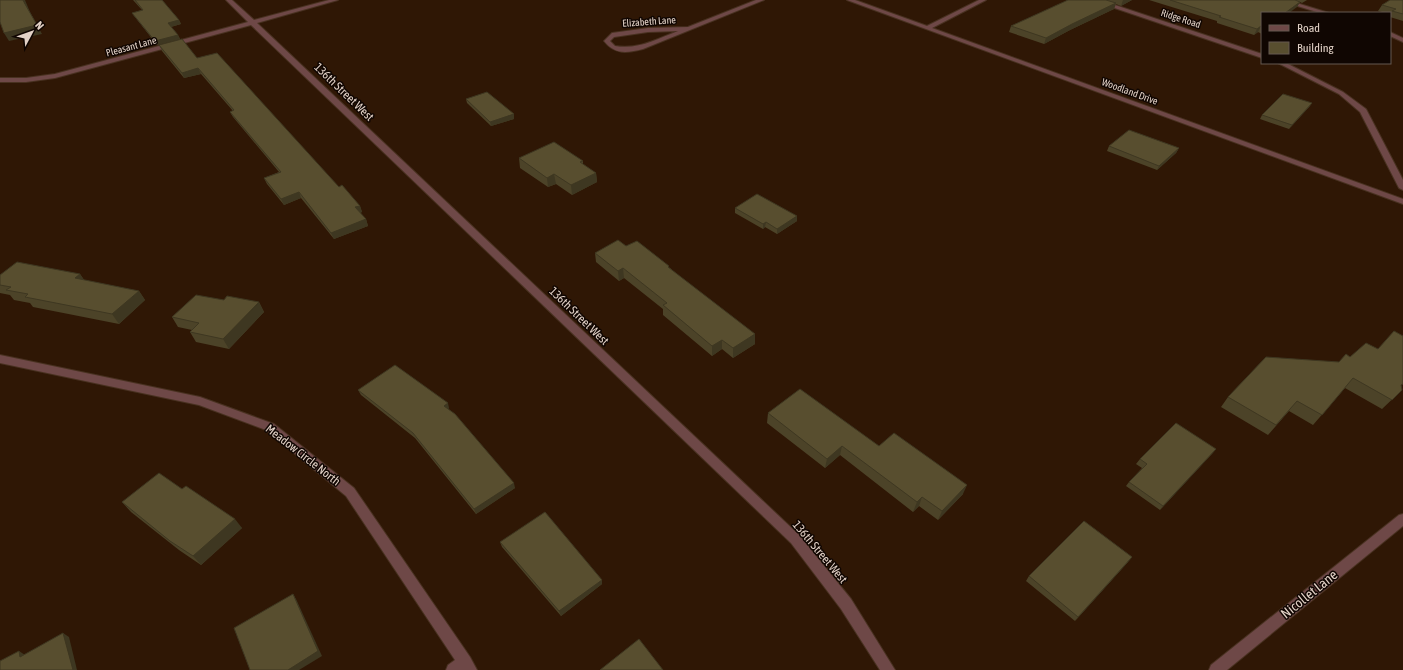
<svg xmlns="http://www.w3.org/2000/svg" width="1403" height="670" viewBox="0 0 1403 670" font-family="'Asap Condensed',sans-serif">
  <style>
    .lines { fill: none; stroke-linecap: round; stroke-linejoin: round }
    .minor-casing { stroke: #483120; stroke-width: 2 }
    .minor { fill: #6e4847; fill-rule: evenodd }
    .wall { fill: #4c4328 }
    .shaded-wall { fill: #3e3721 }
    .building { fill: #584e2f; stroke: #3e3721 }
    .labels { text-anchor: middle; stroke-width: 3; stroke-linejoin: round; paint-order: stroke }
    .far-street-label { font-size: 10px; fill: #e3d2c7; stroke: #100602 }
    .street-label { font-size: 12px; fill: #e3d2c7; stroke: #100602 }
    .near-street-label { font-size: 14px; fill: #e3d2c7; stroke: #100602 }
  </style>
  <rect width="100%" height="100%" fill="#2f1705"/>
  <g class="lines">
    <defs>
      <g id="minor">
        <polygon points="226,0 232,0 254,20 329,0 338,0 257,23 799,535 851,599 895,670 880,670 841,609 791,543 251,25 55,78 26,82 0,82 0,78 26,78 55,74 248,22"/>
        <path d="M756 0H764L643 49C627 53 615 55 604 41L612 33 648 28 688 27ZM678 31C657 39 638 50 615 46L610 41 614 37 648 32Z"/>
        <polygon points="847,0 855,0 927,26 979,0 986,0 932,28 1403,199 1403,204"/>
        <polygon points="1091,0 1100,0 1262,54 1262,58"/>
        <polygon points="1278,0 1287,0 1329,13 1320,13"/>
        <polygon points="1390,32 1403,38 1403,42 1390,36"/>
        <polygon points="1278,63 1286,63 1343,92 1366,109 1403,180 1403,190 1399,188 1360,112 1339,94"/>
        <polygon points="0,355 200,397 274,424 354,488 470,657 477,670 446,670 448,665 455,660 346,496 266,430 199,405 0,363"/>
        <polygon points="1403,514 1403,526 1227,670 1209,670 1211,665 1399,515"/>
      </g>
    </defs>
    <use href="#minor" class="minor-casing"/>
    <use href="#minor" class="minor"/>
  </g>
  <g class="wall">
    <polygon points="133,0 162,0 179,20 181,24 171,27 178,35 180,39 157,45 135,17 132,13 142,10"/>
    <polygon points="1068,0 1132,0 1121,6 1116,4 1114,9 1070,30 1044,44 1009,32 1011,26"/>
    <polygon points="1149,0 1307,0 1302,3 1300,2 1297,7 1262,13 1262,34 1258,32 1254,35 1217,23 1217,21"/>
    <polygon points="1403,0 1403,21 1390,17 1390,13 1386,13 1378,11 1382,5"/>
    <polygon points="159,45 197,58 360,206 362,212 360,213 366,219 368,226 334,239 301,198 284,205 267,184 264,178 279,172 233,117 230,112 233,111 201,74 184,78 162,51"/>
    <polygon points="466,99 514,119 491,126 467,103"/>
    <polygon points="1312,103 1309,107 1289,129 1260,119 1262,115"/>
    <polygon points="1109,146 1179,148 1176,153 1157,170 1107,151"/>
    <polygon points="519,158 583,161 583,165 596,173 597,182 572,195 556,184 548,187 520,168"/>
    <polygon points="735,208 797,221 777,234 765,227 763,229 735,213"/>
    <polygon points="626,246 670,268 755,344 733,358 722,349 712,356 663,315 663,309 624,278 619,281 596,262 595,253"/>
    <polygon points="80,274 84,280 139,291 145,300 119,324 33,307 30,303 14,300 10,295 0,293 0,275"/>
    <polygon points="224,300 259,302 264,312 229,349 196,342 190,332 192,330 178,327 172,317"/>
    <polygon points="1266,357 1401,385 1402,390 1382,409 1345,388 1313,425 1289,411 1268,435 1221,407 1228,397"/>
    <polygon points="358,390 449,408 448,409 515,488 476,514 415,438 361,395"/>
    <polygon points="768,413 879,446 963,494 938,520 919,506 913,512 840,455 825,468 767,423"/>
    <polygon points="1216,449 1160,510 1126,486 1129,482 1142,468 1136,464 1140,459"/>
    <polygon points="182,489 242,528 201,565 179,550 131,512 122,502"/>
    <polygon points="500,542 602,584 561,616 502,547"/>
    <polygon points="1128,562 1075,621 1026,581 1029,576"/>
  </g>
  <g class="shaded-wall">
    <polygon points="23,0 25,0 30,12 42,34 9,41 4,33 25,4"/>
    <polygon points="1123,0 1132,0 1121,6"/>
    <polygon points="1300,2 1297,7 1289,13 1285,13"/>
    <polygon points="1116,3 1114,9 1070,30 1044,44 1046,38 1072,24"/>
    <polygon points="179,20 181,24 170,27 168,23"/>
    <polygon points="1261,26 1258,32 1254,35 1257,29"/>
    <polygon points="178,35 180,39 157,45 155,41"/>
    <polygon points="198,68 201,74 184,78 182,73"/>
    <polygon points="1312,103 1309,107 1289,129 1292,125"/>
    <polygon points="514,114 514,119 491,126 490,122"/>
    <polygon points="1179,148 1176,153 1157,170 1159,166"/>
    <polygon points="596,173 597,182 572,195 571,185"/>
    <polygon points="554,174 556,184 548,187 547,178"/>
    <polygon points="299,192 301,198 284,205 281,199"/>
    <polygon points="360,206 362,212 358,213 355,207"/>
    <polygon points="797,216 797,221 777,234 777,229"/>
    <polygon points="366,219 368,226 334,239 331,233"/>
    <polygon points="766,222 765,227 763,229 763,224"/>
    <polygon points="623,268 624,278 619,281 618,271"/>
    <polygon points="80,274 87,284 75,278"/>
    <polygon points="139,291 145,300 119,324 112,314"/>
    <polygon points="259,302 264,312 229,349 223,339"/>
    <polygon points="755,334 755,344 733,358 733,348"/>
    <polygon points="722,340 722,349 712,356 712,346"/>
    <polygon points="448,403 449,408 446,411 444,406"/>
    <polygon points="842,446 840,455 825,468 827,459"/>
    <polygon points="1216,449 1212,454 1160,510 1163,506"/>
    <polygon points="514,483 515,488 476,514 474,509"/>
    <polygon points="967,485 963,494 938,520 942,511"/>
    <polygon points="922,497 919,506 913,512 917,502"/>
    <polygon points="235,519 242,528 201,565 193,556"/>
    <polygon points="1132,557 1128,562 1075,621 1078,617"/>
    <polygon points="602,580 602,584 561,616 559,611"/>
    <polygon points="293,594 296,599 322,656 299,670 288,670"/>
    <polygon points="63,633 69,637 77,670 73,670"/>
    <polygon points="19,651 25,655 20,657"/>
  </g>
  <g class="building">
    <polygon points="0,0 23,0 25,4 37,25 4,33 0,22"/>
    <polygon points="135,0 162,0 179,20 168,23 178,35 155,41 132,13 143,10"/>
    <polygon points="1068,0 1106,0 1116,3 1072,24 1046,38 1011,26"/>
    <polygon points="1170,0 1295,0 1300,2 1285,13 1262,13 1262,27 1261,26 1257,29 1219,17 1221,16"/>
    <polygon points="1390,0 1403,0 1403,14 1392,11 1396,9 1382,5"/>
    <polygon points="182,39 197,58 217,53 339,187 342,185 360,206 355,207 366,219 331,233 299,192 281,199 264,178 281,172 230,112 234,110 198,68 182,73 159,45"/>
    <polygon points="487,92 514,114 490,122 466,99"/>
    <polygon points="1283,94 1312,103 1292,125 1262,115"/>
    <polygon points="1129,130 1179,148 1159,166 1109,146"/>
    <polygon points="554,142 583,161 580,162 596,173 571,185 554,174 547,178 519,158"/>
    <polygon points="757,194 797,216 777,229 766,222 763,224 735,208"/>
    <polygon points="618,240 626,246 637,241 669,266 668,267 755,334 733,348 722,340 712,346 663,305 667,303 623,268 618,271 595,253"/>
    <polygon points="17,262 80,274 75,278 139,291 112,314 25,297 28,294 6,290 11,287 0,285 0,275"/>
    <polygon points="196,295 224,300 227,296 259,302 223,339 190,332 199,323 172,317"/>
    <polygon points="1394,331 1403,336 1403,384 1401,385 1402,390 1392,400 1353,378 1322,415 1297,401 1276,425 1228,397 1266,357 1339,362 1346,354 1350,357 1366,343 1378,349"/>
    <polygon points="395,365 448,403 444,406 455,414 514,483 474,509 413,433 358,390"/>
    <polygon points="800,389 879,446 894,433 967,485 942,511 922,497 917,502 842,446 827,459 768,413"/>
    <polygon points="1176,423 1216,449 1163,506 1129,482 1147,464 1140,459"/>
    <polygon points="159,473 182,489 186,486 235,519 193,556 170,541 122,502"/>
    <polygon points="545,512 602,580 559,611 500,542"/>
    <polygon points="1084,521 1132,557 1078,617 1029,576"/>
    <polygon points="293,594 318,651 288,670 250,670 234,628"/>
    <polygon points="63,633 73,670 0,670 0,661 19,651 20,657"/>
    <polygon points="639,639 663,670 600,670"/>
  </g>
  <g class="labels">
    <g class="far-street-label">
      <text transform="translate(1181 18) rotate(18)" y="4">Ridge Road</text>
      <text transform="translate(649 21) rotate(-4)" y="4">Elizabeth Lane</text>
      <text transform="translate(131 46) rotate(-15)" y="4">Pleasant Lane</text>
      <text transform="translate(1130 91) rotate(20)" y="4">Woodland Drive</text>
    </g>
    <g class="street-label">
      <text transform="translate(344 92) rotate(44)" y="4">136th Street West</text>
      <text transform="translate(579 316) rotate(44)" y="4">136th Street West</text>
      <text transform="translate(303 455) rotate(38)" y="4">Meadow Circle North</text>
      <text transform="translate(820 552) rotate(50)" y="4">136th Street West</text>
    </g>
    <g class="near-street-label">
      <text transform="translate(1309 594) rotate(-39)" y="5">Nicollet Lane</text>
    </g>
  </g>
  <rect x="1261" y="12" width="130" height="52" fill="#100602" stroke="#645851"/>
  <rect x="1269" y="25" width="20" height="6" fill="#6e4847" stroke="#645851"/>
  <text x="1297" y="32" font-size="12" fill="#e3d2c7">Road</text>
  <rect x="1269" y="42" width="20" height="12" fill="#584e2f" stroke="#645851"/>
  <text x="1297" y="52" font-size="12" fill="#e3d2c7">Building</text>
  <g transform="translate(32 32) rotate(49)" stroke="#100602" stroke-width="3" paint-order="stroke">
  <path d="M0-3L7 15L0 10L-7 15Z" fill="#e3d2c7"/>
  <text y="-6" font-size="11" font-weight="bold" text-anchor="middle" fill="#e3d2c7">N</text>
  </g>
</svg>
